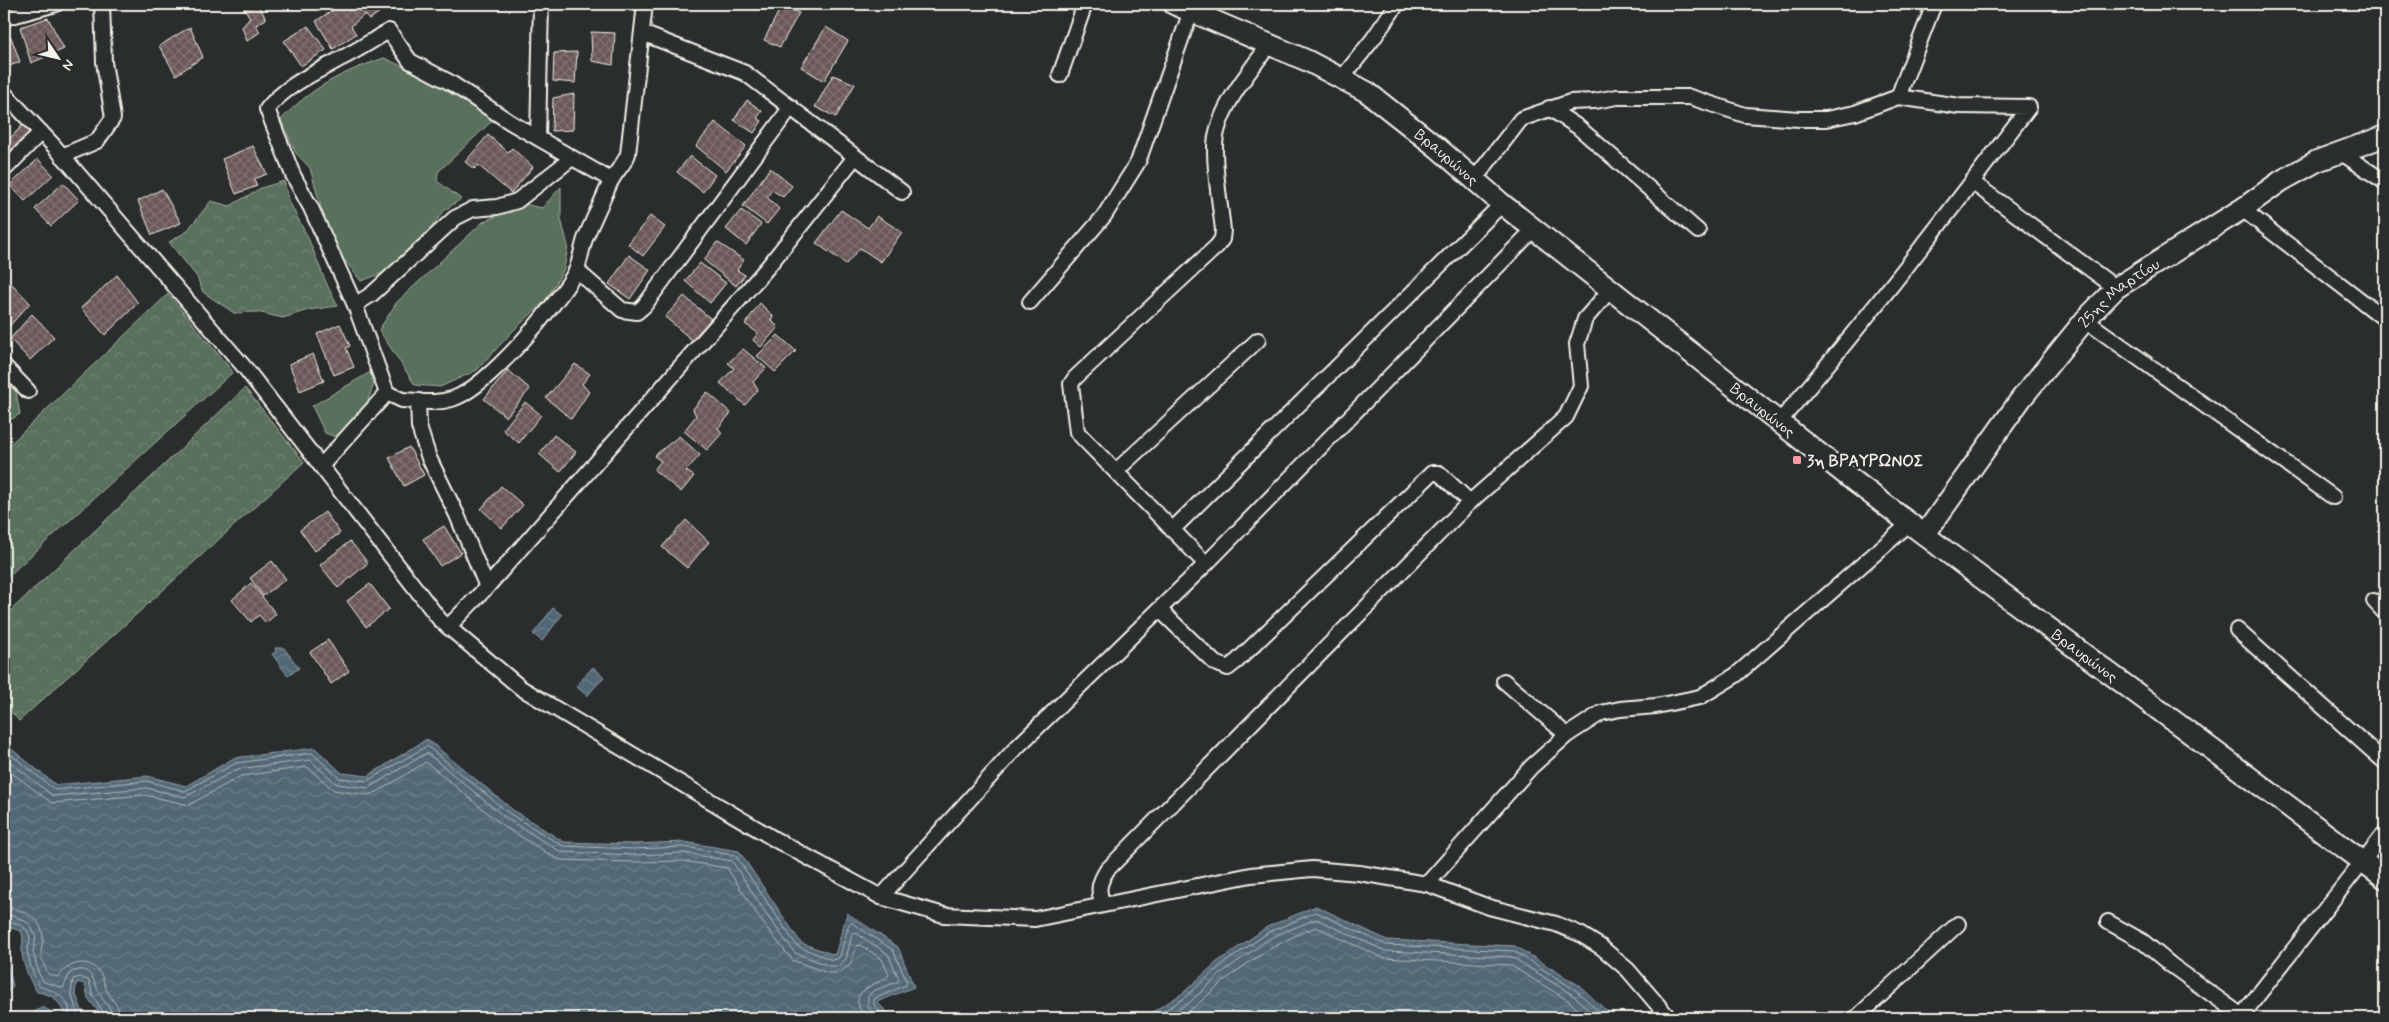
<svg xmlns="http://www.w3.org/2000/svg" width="2389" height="1022" viewBox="0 0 2389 1022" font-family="Mynerve,sans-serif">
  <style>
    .grass { fill: #59705c; stroke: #a6b0a2 }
    .forest { fill: url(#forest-crowns); stroke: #a6b0a2 }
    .water { fill: url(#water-waves); stroke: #939fa4 }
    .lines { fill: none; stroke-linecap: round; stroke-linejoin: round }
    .shore { stroke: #b3baba; stroke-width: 1 }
    .building { fill: url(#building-cross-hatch); stroke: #f4f1e8 }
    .street-casing { stroke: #f4f1e8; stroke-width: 18 }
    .secondary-casing { stroke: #f4f1e8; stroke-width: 24 }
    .street { stroke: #2a2d2e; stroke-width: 14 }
    .secondary { stroke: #2a2d2e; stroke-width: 20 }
    .poi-dot { fill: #ff9aa2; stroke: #2a2d2e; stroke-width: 2 }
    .labels { text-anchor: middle; stroke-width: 5; stroke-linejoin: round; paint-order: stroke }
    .street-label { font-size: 16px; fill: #f4f1e8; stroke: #2a2d2e }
    .poi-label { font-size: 16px; font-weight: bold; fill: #f4f1e8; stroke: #2a2d2e; text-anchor: start }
  </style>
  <defs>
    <pattern id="forest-crowns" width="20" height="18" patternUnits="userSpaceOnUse" patternTransform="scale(1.25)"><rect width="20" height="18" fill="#59705c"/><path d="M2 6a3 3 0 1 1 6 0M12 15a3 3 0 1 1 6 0" fill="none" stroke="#718573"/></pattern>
    <pattern id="water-waves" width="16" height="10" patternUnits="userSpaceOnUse" patternTransform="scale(1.25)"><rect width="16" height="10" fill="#526876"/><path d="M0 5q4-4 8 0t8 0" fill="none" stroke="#6c7e8a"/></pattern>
    <pattern id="building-cross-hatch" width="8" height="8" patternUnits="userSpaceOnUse" patternTransform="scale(1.25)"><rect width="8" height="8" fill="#6b5958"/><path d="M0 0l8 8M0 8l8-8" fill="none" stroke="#817170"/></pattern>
  </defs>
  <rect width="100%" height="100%" fill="#2a2d2e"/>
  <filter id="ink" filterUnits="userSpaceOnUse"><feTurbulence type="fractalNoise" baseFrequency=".02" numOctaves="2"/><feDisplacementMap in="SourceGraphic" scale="10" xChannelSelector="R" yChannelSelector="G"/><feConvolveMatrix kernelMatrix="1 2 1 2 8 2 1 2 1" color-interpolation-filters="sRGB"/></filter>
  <g filter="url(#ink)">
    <g class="grass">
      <path d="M384 58 424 76 493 120 438 172 437 181 461 199 445 210 429 230 383 273 361 281 343 258 327 229 310 168 296 153 281 120C311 87 343 72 384 58Z"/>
      <polygon points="561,187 561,219 568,246 564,269 546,300 513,331 477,370 440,387 415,385 379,330 397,302 483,222 523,204 542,208"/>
      <polygon points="369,373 378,374 364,410 336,437 325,433 312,406"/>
    </g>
    <g class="forest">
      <path d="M284 181C288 205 298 217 308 238 318 261 325 284 338 306L308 310 283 318 257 312 234 313 203 292 197 277 169 242 186 232 211 201 230 206 261 188Z"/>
      <polygon points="168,294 233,372 4,580 4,450"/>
      <polygon points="4,380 16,392 20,414 4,424"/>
      <polygon points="245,388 304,462 19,721 4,703 4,617"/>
    </g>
    <g class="water">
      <polygon points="553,608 562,615 542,641 533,634"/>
      <polygon points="275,648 284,648 299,668 288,676 272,654 276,652"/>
      <polygon points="593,667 604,677 587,696 576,686"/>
      <path d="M427 739 513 810 564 842 633 844 684 842 739 851 801 943 835 955 847 913 898 947 914 987 877 1002 893 1018H103L88 998 85 984 77 982 75 992 85 1018H24L43 1007 56 1015 65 1016C59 1000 54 995 37 992 30 981 24 968 22 954 21 945 25 940 21 931L4 926V743L56 785 147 776 186 786 234 758 315 748 342 773 368 776Z"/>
      <polygon points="1316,906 1387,940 1515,946 1580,986 1614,1018 1143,1018 1183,993 1217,962 1267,927"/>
      <polygon points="4,927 8,966 13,986 4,997"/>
    </g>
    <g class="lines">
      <g class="shore">
        <polyline points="4,749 55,790 146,781 185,791 236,763 312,753 339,778 367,781 427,746 510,814 563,846 633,849 684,847 735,855 797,946 832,960 837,959 840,956 849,924 852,923 893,950 907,982 906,985 874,999 874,1005 886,1018"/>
        <polyline points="4,757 53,796 146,788 185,797 238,769 310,760 337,784 368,788 427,753 507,819 561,852 633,855 684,853 732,861 769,918 795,953 830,966 838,966 846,959 852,934 856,933 888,954 899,979 897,982 873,991 868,997 868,1007 878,1018"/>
        <path d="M4 767 52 803 145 795 189 805 241 776 307 767 334 790 368 795 377 792 426 762 502 825 559 860 633 862 683 861 727 868 763 923 792 960 828 973H838L850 965 857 946 860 945 882 959 889 975C880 985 840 990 867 1018"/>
        <path d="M4 908C22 908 44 918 43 940 43 944 41 948 41 952 41 958 45 969 49 975L58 977C68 963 88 956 100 973 104 978 104 985 107 991 112 1001 120 1006 121 1018"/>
        <path d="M4 915 15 916 30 924 36 937 33 952 39 974 44 982 63 988 70 973C92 962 93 982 100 994 104 1003 112 1008 113 1018"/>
        <path d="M4 922C15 921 29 926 30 939 30 945 26 949 28 955 30 966 34 977 40 987 55 990 73 1000 69 1018"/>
        <polyline points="79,1018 71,993 73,979 81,977 89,981 93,996 107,1018"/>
        <polyline points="1153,1018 1186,997 1220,966 1269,932 1316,912 1386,945 1514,951 1577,991 1606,1018"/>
        <polyline points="1164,1018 1189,1003 1224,971 1272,937 1316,919 1385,951 1512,957 1573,995 1597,1018"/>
        <path d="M1179 1018C1198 1006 1212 990 1229 977 1256 956 1284 939 1316 927L1383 958 1510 965 1569 1001 1586 1018"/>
      </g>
    </g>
    <g class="building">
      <polygon points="242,4 258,4 266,19 256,25 260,32 247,41 242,27 250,18"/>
      <polygon points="342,4 382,4 385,8 369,20 365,14 351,26 356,34 333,49 316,21"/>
      <polygon points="782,5 799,13 780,47 764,40"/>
      <polygon points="48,18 64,49 31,63 20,27"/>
      <polygon points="308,26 326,50 301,66 284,41"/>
      <polygon points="190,27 203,57 176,75 159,46"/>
      <polygon points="826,27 848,41 824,81 801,67"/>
      <polygon points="591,32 615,33 613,65 592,61"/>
      <polygon points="11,37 20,62 4,68 4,41"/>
      <polygon points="577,52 575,83 553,81 554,53"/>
      <polygon points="833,75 855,84 836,117 815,107"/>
      <polygon points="574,94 573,130 552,131 553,98"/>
      <polygon points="747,100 762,111 757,118 762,121 754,133 734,120"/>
      <polygon points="715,122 746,146 726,171 696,146"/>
      <polygon points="23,125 31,134 10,152 6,148 4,150 4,133 9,139"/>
      <polygon points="488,135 508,152 512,148 533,167 511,193 478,165 474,169 465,162"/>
      <polygon points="253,146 267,174 254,179 257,186 236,194 222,159"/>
      <polygon points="690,156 715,175 703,192 677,172"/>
      <polygon points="38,159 53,175 25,201 10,185"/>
      <polygon points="770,168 792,186 783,197 772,190 767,197 779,209 767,224 743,206"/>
      <polygon points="63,183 79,200 51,226 35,209"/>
      <polygon points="162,189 181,223 152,235 138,201"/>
      <polygon points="741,210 761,224 746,245 726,229"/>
      <polygon points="841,210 868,228 877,216 902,232 881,262 860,248 846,264 816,243"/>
      <polygon points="650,216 665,227 643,256 628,244"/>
      <polygon points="717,242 744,260 737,270 745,275 736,286 704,260"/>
      <polygon points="629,255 650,270 630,299 609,284"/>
      <polygon points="700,263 726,283 710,303 685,281"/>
      <polygon points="117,275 138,303 105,335 81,308"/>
      <polygon points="12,284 30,303 4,332 4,292"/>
      <polygon points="684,296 711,319 693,341 665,317"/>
      <polygon points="760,303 773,316 771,320 778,327 761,347 753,340 758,333 745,324"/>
      <polygon points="32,314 54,337 30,360 10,339"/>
      <polygon points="340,324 350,346 346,348 354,367 334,375 317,334"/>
      <polygon points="778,335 796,351 775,372 757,356"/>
      <polygon points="743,349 766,368 753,382 758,390 745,405 720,383 734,368 728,363"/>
      <polygon points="313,354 324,381 300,391 289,364"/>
      <polygon points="575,364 590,374 582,384 589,392 571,419 546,398"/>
      <polygon points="508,370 530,389 506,417 484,399"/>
      <polygon points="707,392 731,413 718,428 722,433 707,450 684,431 696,416 693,409"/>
      <polygon points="525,402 541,415 519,443 503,430"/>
      <polygon points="554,435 576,452 560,472 539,454"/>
      <polygon points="679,436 700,455 686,471 694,476 681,492 654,470 661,461 654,456"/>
      <polygon points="409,447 424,475 404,486 389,458"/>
      <polygon points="501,486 523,505 502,528 481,509"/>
      <polygon points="325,512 340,533 315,551 300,530"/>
      <polygon points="686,520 709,542 687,568 662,547"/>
      <polygon points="444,526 461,553 440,566 423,539"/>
      <polygon points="350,541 368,563 338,588 320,565"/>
      <polygon points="272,561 286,579 263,596 250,578"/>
      <polygon points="251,583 276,614 266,623 259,615 251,622 232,600"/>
      <polygon points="370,584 389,609 366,627 347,601"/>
      <polygon points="328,640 349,671 331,684 310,652"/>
    </g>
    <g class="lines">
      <defs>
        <g id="street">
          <polyline points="4,18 56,4"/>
          <polyline points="642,33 745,73 902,192"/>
          <polyline points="1060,75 1085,4"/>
          <polyline points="1342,78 1373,39 1397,4"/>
          <polyline points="4,93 54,146 246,369 440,620 521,688 776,840 881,897 944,915 1035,919 1251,875 1312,869 1359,873 1427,884 1489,907 1556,924 1580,934 1601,947 1628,970 1669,1018"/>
          <polyline points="1898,97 1934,4"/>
          <polyline points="1549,108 1578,127 1698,231"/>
          <polyline points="538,138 541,4"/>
          <polyline points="2340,152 2385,182"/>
          <polyline points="62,156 97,141 113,118 104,62 102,4"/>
          <path d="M572 158 517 201 497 207 473 209 455 218 372 294 355 305 311 208 293 175 267 109C286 85 315 73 342 58 358 50 373 40 389 31L410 61 451 83 510 122 611 180"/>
          <polyline points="4,170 41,132"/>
          <path d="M1474 180 1521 119 1570 102 1595 101 1617 97H1690L1745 115 1799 119H1826L1855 113 1898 97 1959 106 2029 107C1948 214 1867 320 1779 422"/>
          <polyline points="1972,182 2116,288"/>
          <polyline points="2242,209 2385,319"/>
          <polyline points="578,269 582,275 622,310 637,312 644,306 791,107"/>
          <polyline points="1030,302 1104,216 1138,162 1191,11"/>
          <polyline points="355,305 387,393 402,400 418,401 419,427 429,458 457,515 487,587"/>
          <polyline points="2085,320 2333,497"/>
          <polyline points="4,366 28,391"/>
          <path d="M418 401C427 403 442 402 452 399 486 389 559 303 576 271 579 265 582 248 585 239 593 220 602 201 610 183 615 172 624 165 628 154L645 4"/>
          <polyline points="321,466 387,393"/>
          <polyline points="1116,471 1258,340"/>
          <polyline points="1172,530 1502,204"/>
          <path d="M1206 564 1077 432 1071 384 1075 378 1217 246 1222 239 1223 230C1220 203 1215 176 1215 149 1214 113 1249 72 1270 44"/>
          <polyline points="2374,601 2385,613"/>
          <polyline points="1160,610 1215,663 1228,668 1237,661 1432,473 1439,473 1470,502"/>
          <polyline points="448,627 487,587 767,268 855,157"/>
          <polyline points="2237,630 2385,762"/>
          <polyline points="1504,681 1567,735"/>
          <polyline points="1427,884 1531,767 1567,735 1601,713 1620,709 1656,706 1700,697 1736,675 1910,523"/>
          <polyline points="881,897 1016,748 1206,564 1535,228"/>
          <path d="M1103 904C1097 890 1099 883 1107 870L1470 502 1566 417 1581 386 1577 344 1585 319 1611 289"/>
          <polyline points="2108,922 2142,941 2171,965 2242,1016"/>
          <polyline points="1856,1018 1958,924"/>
          <polyline points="2240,1018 2385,833"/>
        </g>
        <g id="secondary">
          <path id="s1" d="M1174 4 1308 61 1367 92 1438 148 1502 204 1854 481 1968 568 2385 878"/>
          <path id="s2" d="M1925 534 2021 399 2085 320 2116 288 2242 209 2281 181 2317 161 2385 136"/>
        </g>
      </defs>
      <use href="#street" class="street-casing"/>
      <use href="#secondary" class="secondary-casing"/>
      <use href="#street" class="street"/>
      <use href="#secondary" class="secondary"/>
    </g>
  </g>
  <rect class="poi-dot" x="1792" y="455" width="10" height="10" rx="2.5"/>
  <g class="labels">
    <g class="street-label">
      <text dy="6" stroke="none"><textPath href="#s1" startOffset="315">Βραυρώνος</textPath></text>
      <text dy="6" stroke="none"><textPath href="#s2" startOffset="311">25ης Μαρτίου</textPath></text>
      <text dy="6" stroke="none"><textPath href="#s1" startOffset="720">Βραυρώνος</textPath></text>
      <text dy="6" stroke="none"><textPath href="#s1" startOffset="1125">Βραυρώνος</textPath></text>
    </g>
    <g class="poi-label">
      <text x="1807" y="466">3η ΒΡΑΥΡΩΝΟΣ</text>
    </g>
  </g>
  <rect width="2389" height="1022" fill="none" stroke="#2a2d2e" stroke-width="20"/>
  <rect x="10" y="10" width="2369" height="1002" fill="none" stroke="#f4f1e8" stroke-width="2" filter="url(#ink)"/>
  <g transform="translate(58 58) rotate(125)" stroke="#2a2d2e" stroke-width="4" paint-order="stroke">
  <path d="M0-4L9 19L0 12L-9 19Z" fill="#f4f1e8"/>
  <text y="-8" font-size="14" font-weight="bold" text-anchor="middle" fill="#f4f1e8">N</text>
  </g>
</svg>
